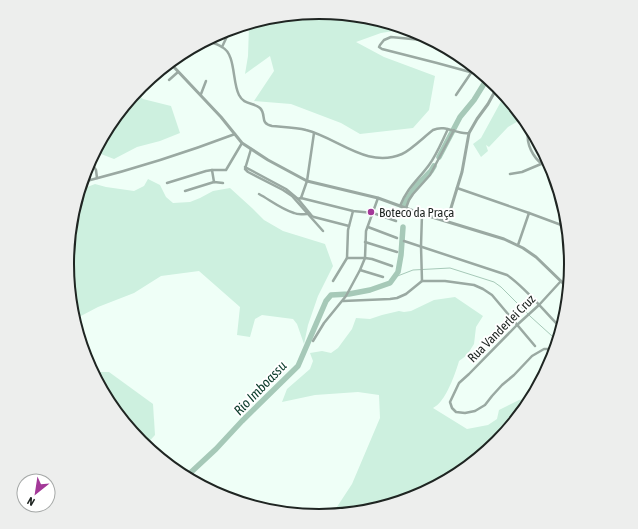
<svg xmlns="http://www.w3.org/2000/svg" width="638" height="529" viewBox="0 0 638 529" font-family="'Asap Condensed',sans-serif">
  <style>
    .green { fill: #cdf0df }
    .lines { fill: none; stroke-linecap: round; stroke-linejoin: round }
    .stream { stroke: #a6c9b8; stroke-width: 1 }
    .river { stroke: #a6c9b8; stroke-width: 5.5 }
    .minor { stroke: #9aa9a2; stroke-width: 2.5 }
    .tertiary { stroke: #9aa9a2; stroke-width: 3 }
    .poi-dot { fill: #a33898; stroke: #fff; stroke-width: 1.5 }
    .labels { text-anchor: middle; stroke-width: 4; stroke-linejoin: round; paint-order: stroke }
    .poi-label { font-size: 13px; fill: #1f2522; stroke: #fff; text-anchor: start }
    .street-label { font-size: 13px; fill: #1f2522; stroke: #fff }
    .water-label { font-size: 14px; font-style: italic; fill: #0b3b2a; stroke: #fff }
    .rim { fill: none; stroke: #1f2522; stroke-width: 2 }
  </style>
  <rect width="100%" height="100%" fill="#effff7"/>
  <g class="green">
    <polygon points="323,13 406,29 381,33 356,42 384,57 435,76 429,110 413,128 360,134 341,123 291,104 254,101 274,71 270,56 245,74 248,56 249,26 303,15"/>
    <polygon points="136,93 143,99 171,106 180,133 160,141 137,147 114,159 101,154 95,154"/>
    <polygon points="504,96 520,120 508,127 489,147 486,145 488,151 481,157 473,144 481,138"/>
    <polygon points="148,179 160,185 166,197 173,203 190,202 200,198 213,191 230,188 252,208 264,220 283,231 325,244 333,266 318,296 308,325 304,344 297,324 293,319 262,315 255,319 250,337 237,335 240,307 199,271 161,276 134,293 98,307 77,318 67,264 82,189 95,184 106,187 134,191 144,186"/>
    <path d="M455 297 483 316 476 327 474 344 467 355 459 361C456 372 448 393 441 401 439 404 436 406 433 408L467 429 488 425 497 419 499 410 519 400 527 398 497 443 415 498 319 517 274 508 278 507 318 513H333L352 484 380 418 379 395 358 392 315 395 282 402 287 389 310 369 313 361 310 353 322 351 331 353 338 348 352 329 356 318 370 319 382 315 399 311 404 312 411 311 434 300Z"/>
    <polygon points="93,372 109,372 153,404 155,435 145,446 140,443"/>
  </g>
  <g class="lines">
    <polyline class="stream" points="395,277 413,270 450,268 494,282 501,287 531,317 552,336"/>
    <g class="river">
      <polyline points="439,157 460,117 474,100 487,79"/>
      <polyline points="404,204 416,186 431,171 434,166"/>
      <polyline points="188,475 216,449 242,421 298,366 326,301 331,295 349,294 370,290 390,283 398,272 401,255 403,227"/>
    </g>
    <g class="minor">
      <path d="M208 41C212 43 218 44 222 47 236 54 232 82 239 95 244 105 253 102 260 108 267 115 259 123 272 126 283 127 296 127 306 130 338 138 367 169 402 154 411 150 425 136 433 130 446 124 456 135 469 133"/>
      <polyline points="436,45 422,40 391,37 384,40 380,45 379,47 382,49 437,63 481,75"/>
      <polyline points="222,47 230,30"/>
      <polyline points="169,80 178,72"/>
      <polyline points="201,94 206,81"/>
      <polyline points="456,95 471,73"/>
      <path d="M528 132C526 144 533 157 542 164 546 167 550 169 553 172"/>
      <polyline points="251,149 245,169 248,172 283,190 292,196 323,231"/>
      <polyline points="245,167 286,189 298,199 301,198 353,211 373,213 396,221"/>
      <polyline points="86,168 94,167 96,170 97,178"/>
      <polyline points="212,170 214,182"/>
      <polyline points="510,174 522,172 541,164"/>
      <path d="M83 182C134 169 185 153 235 134"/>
      <polyline points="167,183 206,171 212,170 226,170 242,143"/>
      <polyline points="457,188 529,213 564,226"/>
      <polyline points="185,191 214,182 223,183"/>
      <path d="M259 194C270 200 281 209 294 213 298 215 302 214 307 214"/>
      <polyline points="301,198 307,181 314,133"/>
      <polyline points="298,199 312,216 314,217 349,226"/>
      <path d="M400 206C407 188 418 180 429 165 437 154 442 141 448 129"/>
      <polyline points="406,208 409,200 413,194 430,175 454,130"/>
      <polyline points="422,214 421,246 422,281"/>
      <polyline points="368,227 397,238"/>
      <path d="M404 241 507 275C526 288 543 310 559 326"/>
      <polyline points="365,242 397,252"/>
      <polyline points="518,245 529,213"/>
      <polyline points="347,258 365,258 372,259 392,266"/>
      <polyline points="360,270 383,277"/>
      <polyline points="333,281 347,258 348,230 353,211"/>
      <polyline points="343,301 390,299 397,298 406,294 422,281 445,281 474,285 483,289 492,295 535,346"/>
      <polyline points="313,341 324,323 346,296 360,270 365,258 366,231 378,198"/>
      <polyline points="555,349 544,349 532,356 514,375 502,385 492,396 485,405 475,411 465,413 456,412 452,408 450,402 459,383 469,374 517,325 539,305 561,281"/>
    </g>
    <g class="tertiary">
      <polyline points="172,65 221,117 242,143 268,160 307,181 378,198 422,214 504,239 523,248 536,257 567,287"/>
      <polyline points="447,221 462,172 469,133 477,119 488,104 494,93 496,85"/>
    </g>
  </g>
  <circle class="poi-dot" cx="371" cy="212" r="4"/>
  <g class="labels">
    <g class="poi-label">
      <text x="379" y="217">Boteco da Praça</text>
    </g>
    <g class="street-label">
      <text transform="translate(501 328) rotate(-45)" y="5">Rua Vanderlei Cruz</text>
    </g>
    <g class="water-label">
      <text transform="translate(260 388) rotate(-46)" y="5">Rio Imboassu</text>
    </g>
  </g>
  <path d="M0 0H638V529H0ZM74 264a245 245 0 1 1 490 0a245 245 0 1 1-490 0Z" fill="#edeeed" fill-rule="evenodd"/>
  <path class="rim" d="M74 264a245 245 0 1 1 490 0a245 245 0 1 1-490 0Z"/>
  <g transform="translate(36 493) rotate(210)"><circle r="19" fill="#ffffff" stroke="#a5a8a7"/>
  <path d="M0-3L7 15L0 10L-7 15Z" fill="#a33898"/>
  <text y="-6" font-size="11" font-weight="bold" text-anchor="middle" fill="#1f2522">N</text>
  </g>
</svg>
